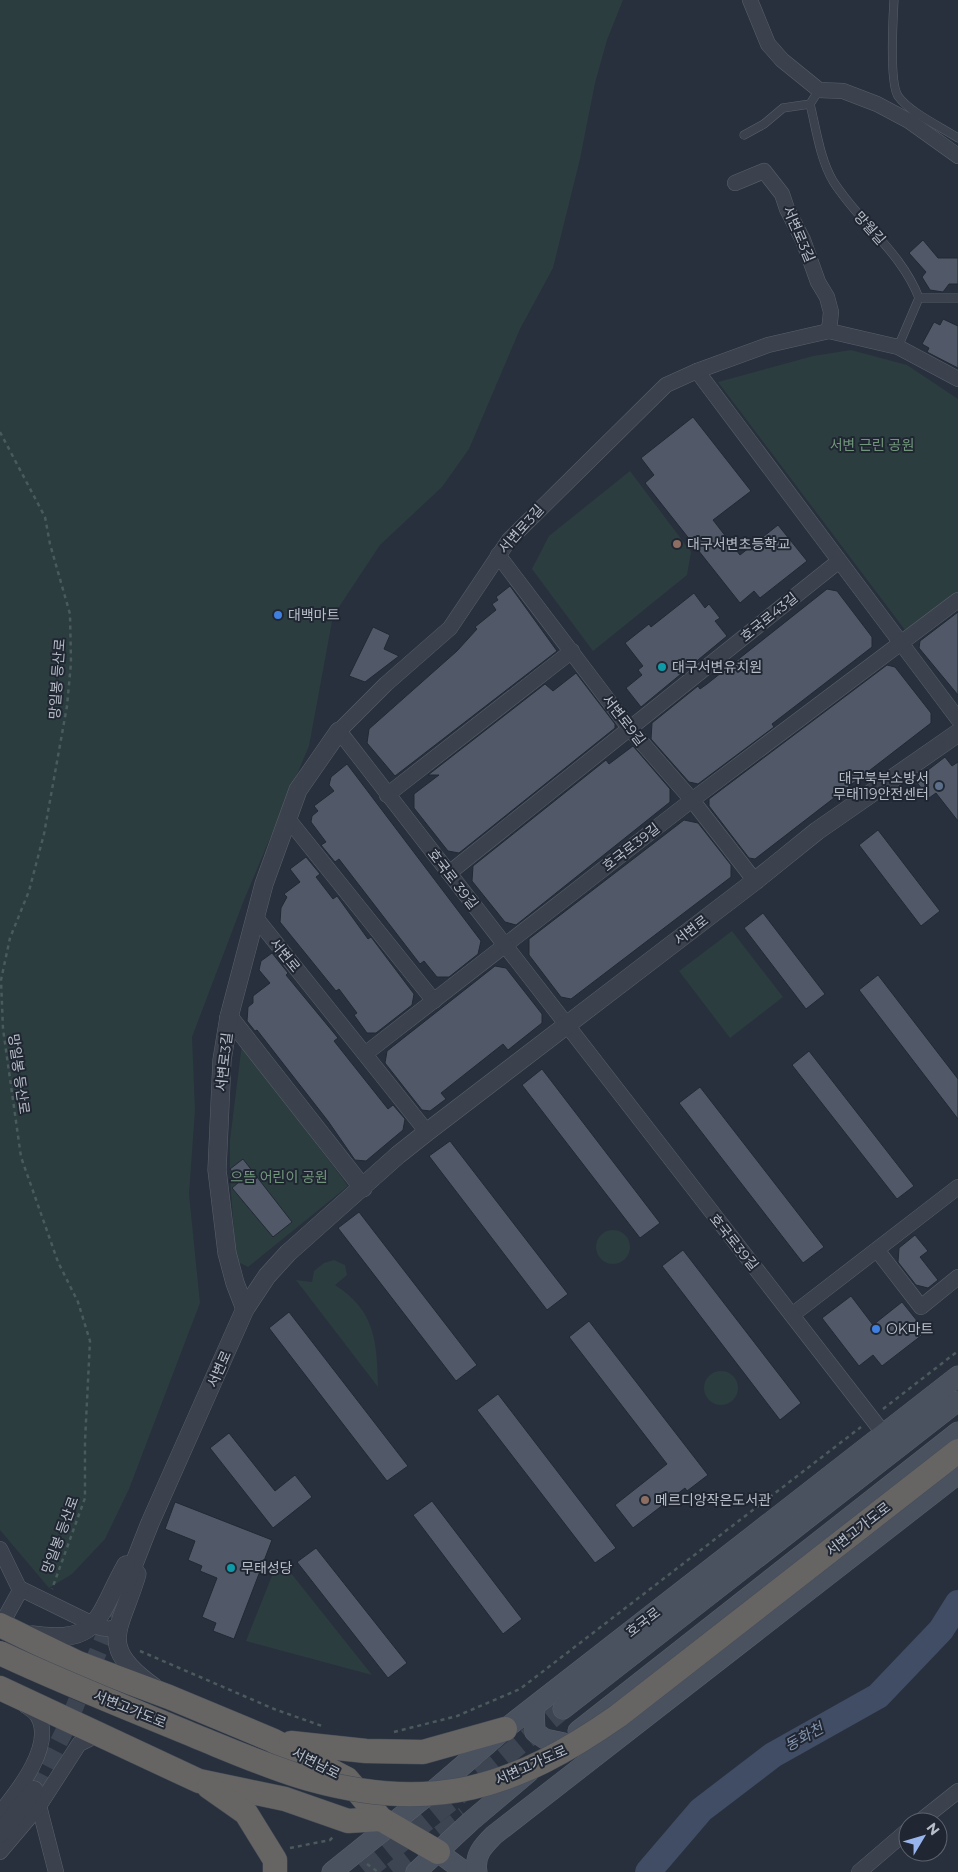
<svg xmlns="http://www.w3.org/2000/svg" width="958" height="1872" viewBox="0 0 958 1872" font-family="Montserrat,'Noto Sans KR',sans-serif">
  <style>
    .green { fill: #2b3d3f }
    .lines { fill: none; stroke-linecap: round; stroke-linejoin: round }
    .river { stroke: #404d64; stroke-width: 26 }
    .building { fill: #515968; stroke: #222935 }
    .tertiary-tunnel { stroke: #3e4552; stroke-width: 18; stroke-dasharray: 18 9; stroke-linecap: butt }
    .secondary-tunnel { stroke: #3e4552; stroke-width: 20; stroke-dasharray: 20 10; stroke-linecap: butt }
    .service-casing { stroke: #59606b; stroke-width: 9 }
    .minor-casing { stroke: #59606b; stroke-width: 16 }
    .tertiary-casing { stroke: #59606b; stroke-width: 19 }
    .secondary-casing { stroke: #59606b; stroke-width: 21 }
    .trunk-casing { stroke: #464d58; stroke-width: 25 }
    .path { stroke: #4a5a5d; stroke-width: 2.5; stroke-dasharray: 4 4; stroke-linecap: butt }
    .service { stroke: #3b424d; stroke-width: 8 }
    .minor { stroke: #3b424d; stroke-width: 15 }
    .tertiary { stroke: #3b424d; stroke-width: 18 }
    .secondary { stroke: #4a5260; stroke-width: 20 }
    .trunk { stroke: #666563; stroke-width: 24 }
    .trunk-bridge-casing { stroke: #464d58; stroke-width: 25; stroke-linecap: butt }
    .trunk-bridge { stroke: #666563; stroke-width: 24 }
    .education-dot { fill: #8d6e63; stroke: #202733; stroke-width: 2 }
    .shop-dot { fill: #3f7fe0; stroke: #202733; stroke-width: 2 }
    .culture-dot { fill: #0f9aa8; stroke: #202733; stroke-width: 2 }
    .service-dot { fill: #5c6f8a; stroke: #202733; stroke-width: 2 }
    .labels { text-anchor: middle; stroke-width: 4; stroke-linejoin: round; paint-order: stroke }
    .street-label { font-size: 14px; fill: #b8bec8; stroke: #202733 }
    .park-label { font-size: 14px; fill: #71967b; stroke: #202733 }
    .poi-label { font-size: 14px; fill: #b8bec8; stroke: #202733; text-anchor: start }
    .water-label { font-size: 15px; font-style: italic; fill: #8393ac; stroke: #202733 }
  </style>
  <rect width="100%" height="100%" fill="#28303d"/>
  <g class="green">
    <polygon points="0,0 623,0 607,40 595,83 580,159 553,268 520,329 469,449 442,487 380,545 333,616 309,746 244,900 192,1037 195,1110 189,1194 200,1303 129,1489 105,1539 72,1574 49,1588 0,1530"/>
    <polygon points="851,350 907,365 958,399 958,592 905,630 718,382 813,356"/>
    <polygon points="630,471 691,552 687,575 593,651 532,569 549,536"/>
    <polygon points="732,931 783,997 730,1038 679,971"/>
    <polygon points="242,1044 348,1186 248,1267 236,1261 230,1177 230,1140"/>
    <circle cx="613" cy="1247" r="17"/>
    <path d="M334 1260 345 1265 347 1275 335 1285C376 1311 377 1343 378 1387L296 1280 312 1282 314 1271 324 1263Z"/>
    <circle cx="721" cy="1388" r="17"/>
    <polygon points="279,1558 372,1675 246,1641"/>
  </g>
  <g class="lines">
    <polyline class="river" points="648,1872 701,1810 773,1755 878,1696 941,1630 958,1603"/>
  </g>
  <g class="building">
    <polygon points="923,240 938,258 958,258 958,284 949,284 943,292 930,290 922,277 926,272 909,253"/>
    <polygon points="943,319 958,326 958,368 927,352 929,348 922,344 934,322 940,325"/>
    <polygon points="693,417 751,491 713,520 740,555 778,525 807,561 760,598 754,591 740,603 645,483 654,475 641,458"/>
    <polygon points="510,586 557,651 395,776 367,743 369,729 457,651 477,629 475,627 496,610 492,604 498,600 496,597"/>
    <polygon points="827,589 837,591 872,637 872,647 772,724 774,727 698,784 689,782 651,739 652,723 698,686 700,689 707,684"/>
    <polygon points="694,593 705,608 709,604 720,618 715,621 727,636 641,707 626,688 642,675 638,670 643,666 625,643 649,624 651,627"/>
    <polygon points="958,612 958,695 919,648 920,641"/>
    <polygon points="373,627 390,635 384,649 399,656 365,682 349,676"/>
    <polygon points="887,665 895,667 931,713 931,723 755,859 749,858 709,806 709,799"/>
    <polygon points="576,673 615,724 615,728 459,853 448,851 414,808 414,794 439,775 428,775 545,684 553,691"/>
    <polygon points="633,746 670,789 670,802 516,925 505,922 472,881 473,866 606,760 609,764"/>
    <polygon points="945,757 952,766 958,762 958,821 936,793 929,798 915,780"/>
    <polygon points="347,764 481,941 478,954 449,977 437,977 424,961 420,964 339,859 335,862 321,845 326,842 311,822 312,816 318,811 314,806 334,791 329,785 331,777"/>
    <polygon points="684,820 698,823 731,865 731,877 571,999 561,997 529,955 529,939"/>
    <polygon points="878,830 940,911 921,926 859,845"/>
    <polygon points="306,857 320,874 316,877 333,899 337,896 368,939 371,937 414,994 412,1005 376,1033 367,1033 354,1015 357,1013 339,989 336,991 280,922 281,908 287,897 284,894 300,882 290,869"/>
    <polygon points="763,913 825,994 806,1009 744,928"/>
    <polygon points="272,953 288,973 286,975 338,1038 334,1041 388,1109 393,1105 405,1119 403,1130 366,1161 355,1160 328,1121 257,1030 255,1031 247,1021 248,1007 253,1003 253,996 270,983 259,970 261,961"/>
    <polygon points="495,966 506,968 542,1014 542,1023 508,1050 503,1044 441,1093 446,1099 430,1111 422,1110 385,1063 387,1051"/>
    <polygon points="878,975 958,1079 958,1119 859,990"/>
    <polygon points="809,1051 914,1186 897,1199 792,1065"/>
    <polygon points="542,1069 660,1223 640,1238 522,1085"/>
    <polygon points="700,1087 824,1247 803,1263 679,1103"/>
    <polygon points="450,1141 568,1294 547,1310 429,1156"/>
    <polygon points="243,1159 292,1222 273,1237 232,1188 239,1182 230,1169"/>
    <polygon points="359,1212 477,1365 456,1381 338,1228"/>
    <polygon points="915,1235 928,1251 920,1257 938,1280 928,1288 916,1285 898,1262 899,1248"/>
    <polygon points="683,1250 801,1403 780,1420 662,1266"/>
    <polygon points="851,1296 873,1325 902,1302 926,1332 882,1366 873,1355 859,1366 822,1318"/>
    <polygon points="289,1312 408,1466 387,1481 269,1328"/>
    <polygon points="589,1321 708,1475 687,1491 685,1488 633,1528 615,1505 667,1464 569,1337"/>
    <polygon points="498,1394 616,1548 595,1563 477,1410"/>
    <polygon points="229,1433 275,1491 295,1475 312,1497 273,1528 210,1448"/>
    <polygon points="432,1501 522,1619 503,1634 413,1515"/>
    <polygon points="175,1502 272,1540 234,1639 213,1631 216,1623 202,1617 217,1578 200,1571 202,1566 188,1560 195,1541 165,1529"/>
    <polygon points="316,1548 407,1663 388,1678 297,1562"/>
  </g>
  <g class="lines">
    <polyline class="tertiary-tunnel" points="34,1790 64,1732 125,1588"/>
    <g class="secondary-tunnel">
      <polyline points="365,1872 563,1709"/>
      <polyline points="393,1872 465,1816"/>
    </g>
    <defs>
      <g id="service">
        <path d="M894 0C893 19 889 82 898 96 909 112 941 127 958 138"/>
        <path d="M810 104C816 128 820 159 833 181 859 222 902 253 919 298L898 347"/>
        <polyline points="744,135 764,124 783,108 810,104 819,90"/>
        <polyline points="919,298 958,298"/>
      </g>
      <g id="minor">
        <polyline points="750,0 768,44 782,60 819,90 843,91 877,104 909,121 958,156"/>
        <polyline points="735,183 764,171 782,194 787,209 803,240 818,282 827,297 831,312 829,331"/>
        <polyline points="697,371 958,719"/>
        <polyline points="498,555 630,729 692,800 755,881"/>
        <polyline points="387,795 572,651"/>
        <polyline points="288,819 434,1001"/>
        <polyline points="449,873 839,561"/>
        <polyline points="256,918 427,1132"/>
        <polyline points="365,1054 692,800 958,600"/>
        <polyline points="877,1250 921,1307 958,1277"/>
        <polyline points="792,1315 958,1187"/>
        <polyline points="884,1434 339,731 386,684 450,628 509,540 666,385 697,371 768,345 829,331 898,347 958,379"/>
        <polyline points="0,1549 19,1588 101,1628 110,1629 119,1625"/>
        <polyline points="1,1625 21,1589"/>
        <polyline points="39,1806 56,1872"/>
        <path d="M0 1813C17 1792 56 1744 37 1715 34 1711 29 1708 25 1705"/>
        <polyline points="919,1822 958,1791"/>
        <polyline points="0,1852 39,1806 79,1744 91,1738 102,1738"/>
        <polyline points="859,1872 908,1830"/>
      </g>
      <g id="tertiary">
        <polyline points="229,1017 363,1188"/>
        <polyline points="245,1309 235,1283 227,1253 217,1170 222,1060 229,1017 264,884 298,790 339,731"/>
        <path d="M137 1574C121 1630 95 1645 154 1687"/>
        <polyline points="126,1584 150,1523 245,1309 267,1276 288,1253 398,1155 427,1132 755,881 817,831 958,733"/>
        <path d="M32 1635C101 1645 97 1616 126 1565"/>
        <polyline points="0,1834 34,1790"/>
      </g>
      <g id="secondary">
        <polyline points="534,1707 535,1732 545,1739 564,1743"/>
        <polyline points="563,1709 958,1401"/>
        <polyline points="578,1731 958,1432"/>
        <polyline points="438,1852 465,1872"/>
        <polyline points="332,1872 439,1786 505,1729 958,1376"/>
        <polyline points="416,1872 471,1821 529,1772"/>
        <path d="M477 1872C474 1855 483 1846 494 1835L958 1474"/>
      </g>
      <g id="trunk">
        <polyline points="0,1625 78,1663 169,1697 272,1740 347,1779 381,1819 438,1852"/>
        <polyline points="0,1688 199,1781 285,1799 348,1821 381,1819"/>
        <polyline points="291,1743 366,1751 423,1752 505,1729"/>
        <polyline points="209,1787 246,1813 275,1860 275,1872"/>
      </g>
    </defs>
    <use href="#service" class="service-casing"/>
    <use href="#minor" class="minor-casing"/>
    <use href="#tertiary" class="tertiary-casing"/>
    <use href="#secondary" class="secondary-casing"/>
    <use href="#trunk" class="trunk-casing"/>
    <g class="path">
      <polyline points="0,432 45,517 50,544 70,614 71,663 67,706 44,834 29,891 10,938 1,980 3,1029 21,1157 58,1262 78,1302 90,1341 85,1441 85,1498 52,1589"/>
      <polyline points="883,1409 958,1351"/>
      <polyline points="140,1651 274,1709 322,1726"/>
      <polyline points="394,1732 457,1716 520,1689 861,1427"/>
      <polyline points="290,1848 330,1840 334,1836"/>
      <polyline points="367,1864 378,1872"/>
    </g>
    <use href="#service" class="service"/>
    <use href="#minor" class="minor"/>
    <use href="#tertiary" class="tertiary"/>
    <use href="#secondary" class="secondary"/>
    <use href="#trunk" class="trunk"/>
    <defs>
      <path id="trunk-bridge" d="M0 1653C64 1683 130 1709 195 1736 232 1751 270 1768 309 1779 433 1814 515 1788 618 1716L958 1451"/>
    </defs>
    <use href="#trunk-bridge" class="trunk-bridge-casing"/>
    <use href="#trunk-bridge" class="trunk-bridge"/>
  </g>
  <g class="education-dot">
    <circle cx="677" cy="544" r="5"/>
    <circle cx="645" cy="1500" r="5"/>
  </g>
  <g class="shop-dot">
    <circle cx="278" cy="615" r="5"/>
    <circle cx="876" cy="1329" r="5"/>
  </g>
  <g class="culture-dot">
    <circle cx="662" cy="667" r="5"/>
    <circle cx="231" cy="1568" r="5"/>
  </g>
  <circle class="service-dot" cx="939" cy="786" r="5"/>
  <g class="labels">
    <g class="street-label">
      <text transform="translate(870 228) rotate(48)" y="5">망월길</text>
      <text transform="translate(799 234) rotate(67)" y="5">서변로3길</text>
      <text transform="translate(521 529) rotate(-48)" y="5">서변로3길</text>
      <text transform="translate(769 617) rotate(-39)" y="5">호국로43길</text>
      <text transform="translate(57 679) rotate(-86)" y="5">망일봉 등산로</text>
      <text transform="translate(624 720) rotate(52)" y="5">서변로9길</text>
      <text transform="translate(631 847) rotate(-38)" y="5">호국로39길</text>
      <text transform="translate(453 879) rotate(52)" y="5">호국로 39길</text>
      <text transform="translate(691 930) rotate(-38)" y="5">서변로</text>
      <text transform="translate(285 955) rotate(51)" y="5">서변로</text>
      <text transform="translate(224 1062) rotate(-84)" y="5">서변로3길</text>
      <text transform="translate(19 1074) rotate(82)" y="5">망일봉 등산로</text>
      <text transform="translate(734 1242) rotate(51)" y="5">호국로39길</text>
      <text transform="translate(219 1369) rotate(-66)" y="5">서변로</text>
      <text transform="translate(858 1529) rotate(-38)" y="5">서변고가도로</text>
      <text transform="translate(60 1535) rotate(-70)" y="5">망일봉 등산로</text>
      <text transform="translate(643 1622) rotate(-38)" y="5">호국로</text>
      <text transform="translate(130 1709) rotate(22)" y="5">서변고가도로</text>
      <text transform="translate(316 1763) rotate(27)" y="5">서변남로</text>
      <text transform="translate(531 1765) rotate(-24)" y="5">서변고가도로</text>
    </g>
    <g class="park-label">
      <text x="872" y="450">서변 근린 공원</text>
      <text x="279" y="1182">으뜸 어린이 공원</text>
    </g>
    <g class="poi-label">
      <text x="687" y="549">대구서변초등학교</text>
      <text x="288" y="620">대백마트</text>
      <text x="672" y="672">대구서변유치원</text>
      <text x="929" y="783" text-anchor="end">대구북부소방서<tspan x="929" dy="16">무태119안전센터</tspan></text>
      <text x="886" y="1334">OK마트</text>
      <text x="655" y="1505">메르디앙작은도서관</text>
      <text x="241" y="1573">무태성당</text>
    </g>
    <g class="water-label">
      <text transform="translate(804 1737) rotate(-29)" y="5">동화천</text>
    </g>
  </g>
  <g transform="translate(923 1837) rotate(52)"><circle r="24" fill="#202733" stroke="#5d636f"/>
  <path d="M0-4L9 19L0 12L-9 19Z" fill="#98b6ed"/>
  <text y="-8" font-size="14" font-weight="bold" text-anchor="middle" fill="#b8bec8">N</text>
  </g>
</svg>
